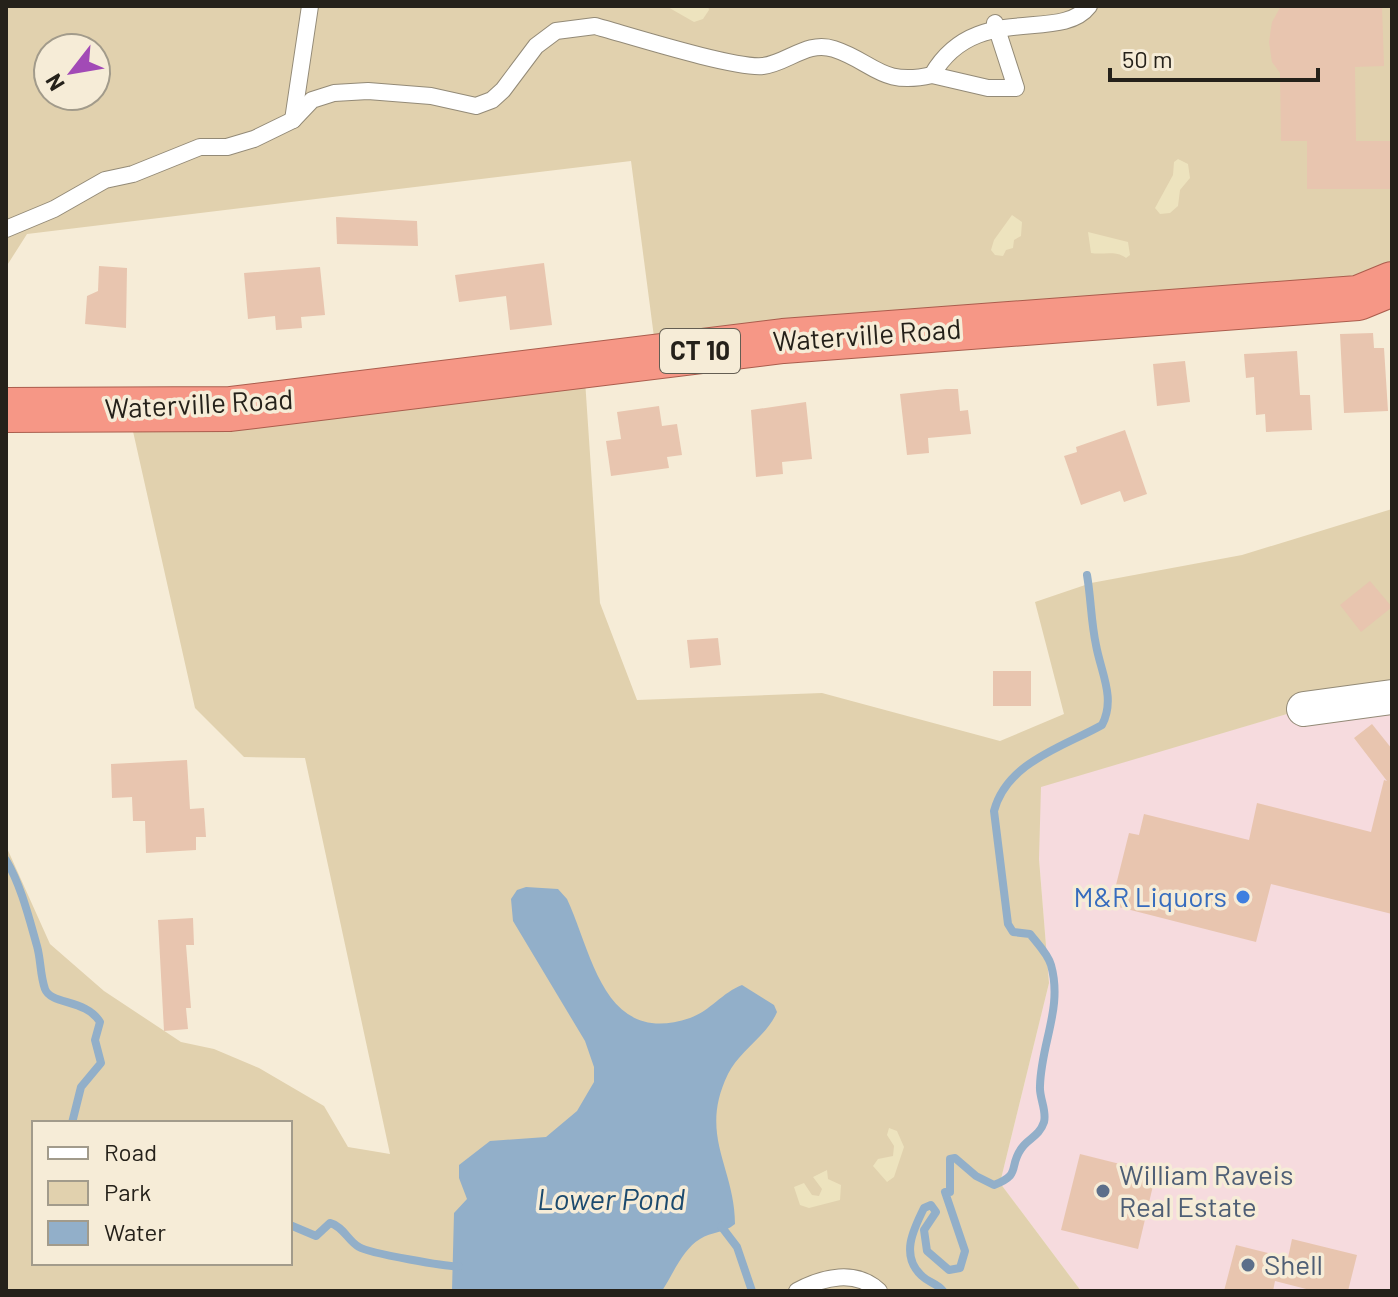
<svg xmlns="http://www.w3.org/2000/svg" width="1398" height="1297" viewBox="0 0 1398 1297" font-family="Barlow,sans-serif">
  <style>
    .commercial { fill: #f6dbde }
    .green { fill: #e1d1ae; fill-rule: evenodd }
    .sand { fill: #ede3be }
    .water { fill: #92afc9 }
    .lines { fill: none; stroke-linecap: round; stroke-linejoin: round }
    .stream { stroke: #92afc9; stroke-width: 8 }
    .building { fill: #e8c5af }
    .service-casing { stroke: #938a77; stroke-width: 18 }
    .minor-casing { stroke: #938a77; stroke-width: 36 }
    .trunk-casing { stroke: #ab5d4d; stroke-width: 46 }
    .service { stroke: #fff; stroke-width: 16 }
    .minor { stroke: #fff; stroke-width: 34 }
    .trunk { stroke: #f69786; stroke-width: 44 }
    .shop-dot { fill: #3f7fe0; stroke: #f6ecd7; stroke-width: 3 }
    .service-dot { fill: #5c6f8a; stroke: #f6ecd7; stroke-width: 3 }
    .labels { text-anchor: middle; stroke-width: 7; stroke-linejoin: round; paint-order: stroke }
    .shield { fill: #f6ecd7; stroke: #645e53; stroke-width: 2 }
    .shield-label { font-size: 26px; font-weight: bold; fill: #25211a }
    .street-label { font-size: 28px; fill: #25211a; stroke: #f6ecd7 }
    .shop-label { font-size: 28px; fill: #366cbe; stroke: #f6ecd7; text-anchor: end }
    .service-label { font-size: 28px; fill: #4e5e75; stroke: #f6ecd7; text-anchor: start }
    .water-label { font-size: 30px; font-style: italic; fill: #1b4a6e; stroke: #f6ecd7 }
  </style>
  <rect width="100%" height="100%" fill="#f6ecd7"/>
  <polygon class="commercial" points="1392,697 1392,1291 1081,1291 1000,1183 1049,983 1039,859 1040,786 1304,709"/>
  <g class="green">
    <path d="M6 6H1392V266L1315 286 654 337 631 161 27 234 6 267ZM48 48H96V96H48Z"/>
    <path d="M584 365 600 603 637 700 822 693 1000 741 1064 714 1035 602 1091 583 1242 555 1392 509V697L1304 709 1041 787 1039 859 1049 983 1000 1183 1081 1291H6V846L50 944 104 991 181 1042 214 1049 259 1068 324 1106 348 1147 390 1154 305 758 244 757 195 708 128 409ZM34 1123H290V1263H34Z"/>
  </g>
  <g class="sand">
    <polygon points="666,6 708,6 709,10 703,19 694,22"/>
    <polygon points="1178,159 1188,164 1190,178 1180,190 1178,206 1170,213 1160,214 1155,208 1173,175 1174,162"/>
    <polygon points="1012,215 1022,222 1021,236 1014,240 1013,248 1006,250 1003,256 995,255 991,250 994,240"/>
    <path d="M1088 232 1128 242 1130 255 1126 258C1116 250 1103 255 1091 253Z"/>
    <polygon points="889,1128 897,1131 904,1147 894,1177 887,1182 873,1166 878,1159 893,1156 894,1146 887,1135"/>
    <polygon points="827,1170 828,1179 841,1185 840,1200 809,1208 800,1205 794,1187 804,1183 812,1195 819,1196 822,1189 813,1177"/>
  </g>
  <path class="water" d="M526 887 558 889 567 899C593 955 604 1047 690 1018 710 1011 723 992 742 985L774 1005 777 1012C767 1036 740 1050 728 1074 698 1136 735 1167 735 1224 723 1234 712 1231 700 1239 683 1249 673 1274 662 1291H452L454 1213 467 1199 459 1178V1165L490 1141 546 1137 577 1111 594 1082V1067L585 1041 513 921 511 899 517 890Z"/>
  <g class="lines">
    <g class="stream">
      <path d="M6 860C21 885 29 918 37 946 41 960 40 975 45 989 51 1005 86 999 100 1022L95 1040 101 1063 81 1087 72 1123"/>
      <path d="M290 1225 316 1236 330 1223C343 1226 348 1241 359 1247 368 1253 452 1268 459 1266"/>
      <polyline points="721,1226 737,1247 752,1291"/>
      <path d="M943 1291C937 1283 929 1283 922 1276 900 1256 913 1230 924 1208L931 1205 936 1212 924 1230 927 1251 949 1270 960 1268 965 1251 945 1192H950V1159L955 1158 976 1176 994 1185C1022 1174 1008 1168 1021 1149 1028 1138 1039 1137 1044 1122 1047 1110 1039 1098 1040 1086 1041 1043 1063 1008 1051 965 1048 954 1037 943 1030 934L1013 932 1008 924 994 811C1007 762 1063 747 1102 725 1116 698 1101 673 1096 645 1091 622 1091 598 1087 575"/>
    </g>
  </g>
  <g class="building">
    <polygon points="1281,6 1382,6 1384,66 1355,67 1356,141 1392,141 1392,189 1307,189 1307,141 1281,141 1280,73 1272,62 1269,42 1272,22"/>
    <polygon points="336,217 417,221 418,246 337,244"/>
    <polygon points="544,263 552,325 510,330 506,296 459,302 455,275"/>
    <polygon points="99,266 127,268 126,328 85,324 87,296 98,291"/>
    <polygon points="320,267 325,315 301,317 302,328 276,330 275,316 248,319 244,273"/>
    <polygon points="1373,333 1374,348 1384,348 1388,411 1344,413 1340,334"/>
    <polygon points="1297,351 1300,395 1310,395 1312,430 1266,432 1265,414 1256,415 1254,377 1246,378 1244,354"/>
    <polygon points="1185,361 1190,402 1157,406 1153,364"/>
    <polygon points="946,389 958,389 960,411 968,410 971,434 928,438 929,453 907,455 900,394"/>
    <polygon points="806,402 812,459 782,462 783,474 756,477 751,410"/>
    <polygon points="659,406 662,426 677,424 682,455 667,457 669,468 611,476 606,441 621,439 617,412"/>
    <polygon points="1125,430 1147,494 1124,502 1120,491 1081,505 1064,456 1077,452 1076,447"/>
    <polygon points="1370,581 1392,607 1361,632 1340,605"/>
    <polygon points="718,638 721,665 690,668 687,640"/>
    <rect x="993" y="671" width="38" height="35"/>
    <polygon points="1372,724 1392,749 1392,914 1271,884 1256,942 1111,905 1129,833 1139,835 1144,814 1249,840 1257,803 1371,832 1384,780 1387,781 1354,738"/>
    <polygon points="187,760 190,809 204,808 206,837 196,837 196,850 146,853 145,821 133,821 132,797 112,798 111,764"/>
    <polygon points="193,918 194,945 186,945 191,1008 186,1008 188,1029 164,1031 158,920"/>
    <polygon points="1080,1154 1156,1173 1138,1249 1061,1230"/>
    <polygon points="1292,1239 1357,1255 1348,1291 1314,1291 1275,1281 1273,1291 1224,1291 1236,1245 1288,1258"/>
  </g>
  <g class="lines">
    <defs>
      <g id="service">
        <polyline points="932,75 988,88 1016,88 995,23"/>
        <polyline points="293,120 310,6"/>
        <path d="M6 229 54 209 105 180 133 174 200 147H227L254 139 293 120 312 100 334 93 368 91 431 96 476 106 492 100 503 90 536 46 556 31 595 26C628 35 735 69 763 66 788 63 807 40 834 49 874 62 881 87 932 75 975 0 1060 44 1089 6"/>
        <path d="M797 1291C823 1277 856 1269 879 1291"/>
      </g>
      <polyline id="minor" points="1304,709 1392,697"/>
      <polyline id="trunk" points="6,410 230,409 783,341 1358,298 1392,284"/>
    </defs>
    <use href="#service" class="service-casing"/>
    <use href="#minor" class="minor-casing"/>
    <use href="#trunk" class="trunk-casing"/>
    <use href="#service" class="service"/>
    <use href="#minor" class="minor"/>
    <use href="#trunk" class="trunk"/>
  </g>
  <circle class="shop-dot" cx="1243" cy="897" r="8"/>
  <g class="service-dot">
    <circle cx="1103" cy="1191" r="8"/>
    <circle cx="1248" cy="1265" r="8"/>
  </g>
  <g class="labels">
    <rect class="shield" x="660" y="329" width="80" height="44" rx="6"/>
    <g class="shield-label">
      <text x="700" y="360">CT 10</text>
    </g>
    <g class="street-label">
      <text transform="translate(867 335) rotate(-4)" y="10">Waterville Road</text>
      <text transform="translate(199 404) rotate(-3)" y="10">Waterville Road</text>
    </g>
    <g class="shop-label">
      <text x="1227" y="907">M&amp;R Liquors</text>
    </g>
    <g class="service-label">
      <text x="1119" y="1185">William Raveis<tspan x="1119" dy="32">Real Estate</tspan></text>
      <text x="1264" y="1275">Shell</text>
    </g>
    <g class="water-label">
      <text x="611" y="1210">Lower Pond</text>
    </g>
  </g>
  <rect width="1398" height="1297" fill="none" stroke="#25211a" stroke-width="16"/>
  <rect x="32" y="1121" width="260" height="144" fill="#f6ecd7" stroke="#a29b8b" stroke-width="2"/>
  <rect x="48" y="1147" width="40" height="12" fill="#ffffff" stroke="#a29b8b" stroke-width="2"/>
  <text x="104" y="1161" font-size="24" fill="#25211a">Road</text>
  <rect x="48" y="1181" width="40" height="24" fill="#e1d1ae" stroke="#a29b8b" stroke-width="2"/>
  <text x="104" y="1201" font-size="24" fill="#25211a">Park</text>
  <rect x="48" y="1221" width="40" height="24" fill="#92afc9" stroke="#a29b8b" stroke-width="2"/>
  <text x="104" y="1241" font-size="24" fill="#25211a">Water</text>
  <g transform="translate(72 72) rotate(239)"><circle r="38" fill="#f6ecd7" stroke="#a29b8b" stroke-width="2"/>
  <path d="M0-6L14 30L0 20L-14 30Z" fill="#a24ab6"/>
  <text y="-12" font-size="22" font-weight="bold" text-anchor="middle" fill="#25211a">N</text>
  </g>
  <path d="M1110 68v12h208v-12" fill="none" stroke="#25211a" stroke-width="4"/>
  <text x="1122" y="68" font-size="24" fill="#25211a" stroke="#f6ecd7" stroke-width="6" paint-order="stroke">50 m</text>
</svg>
